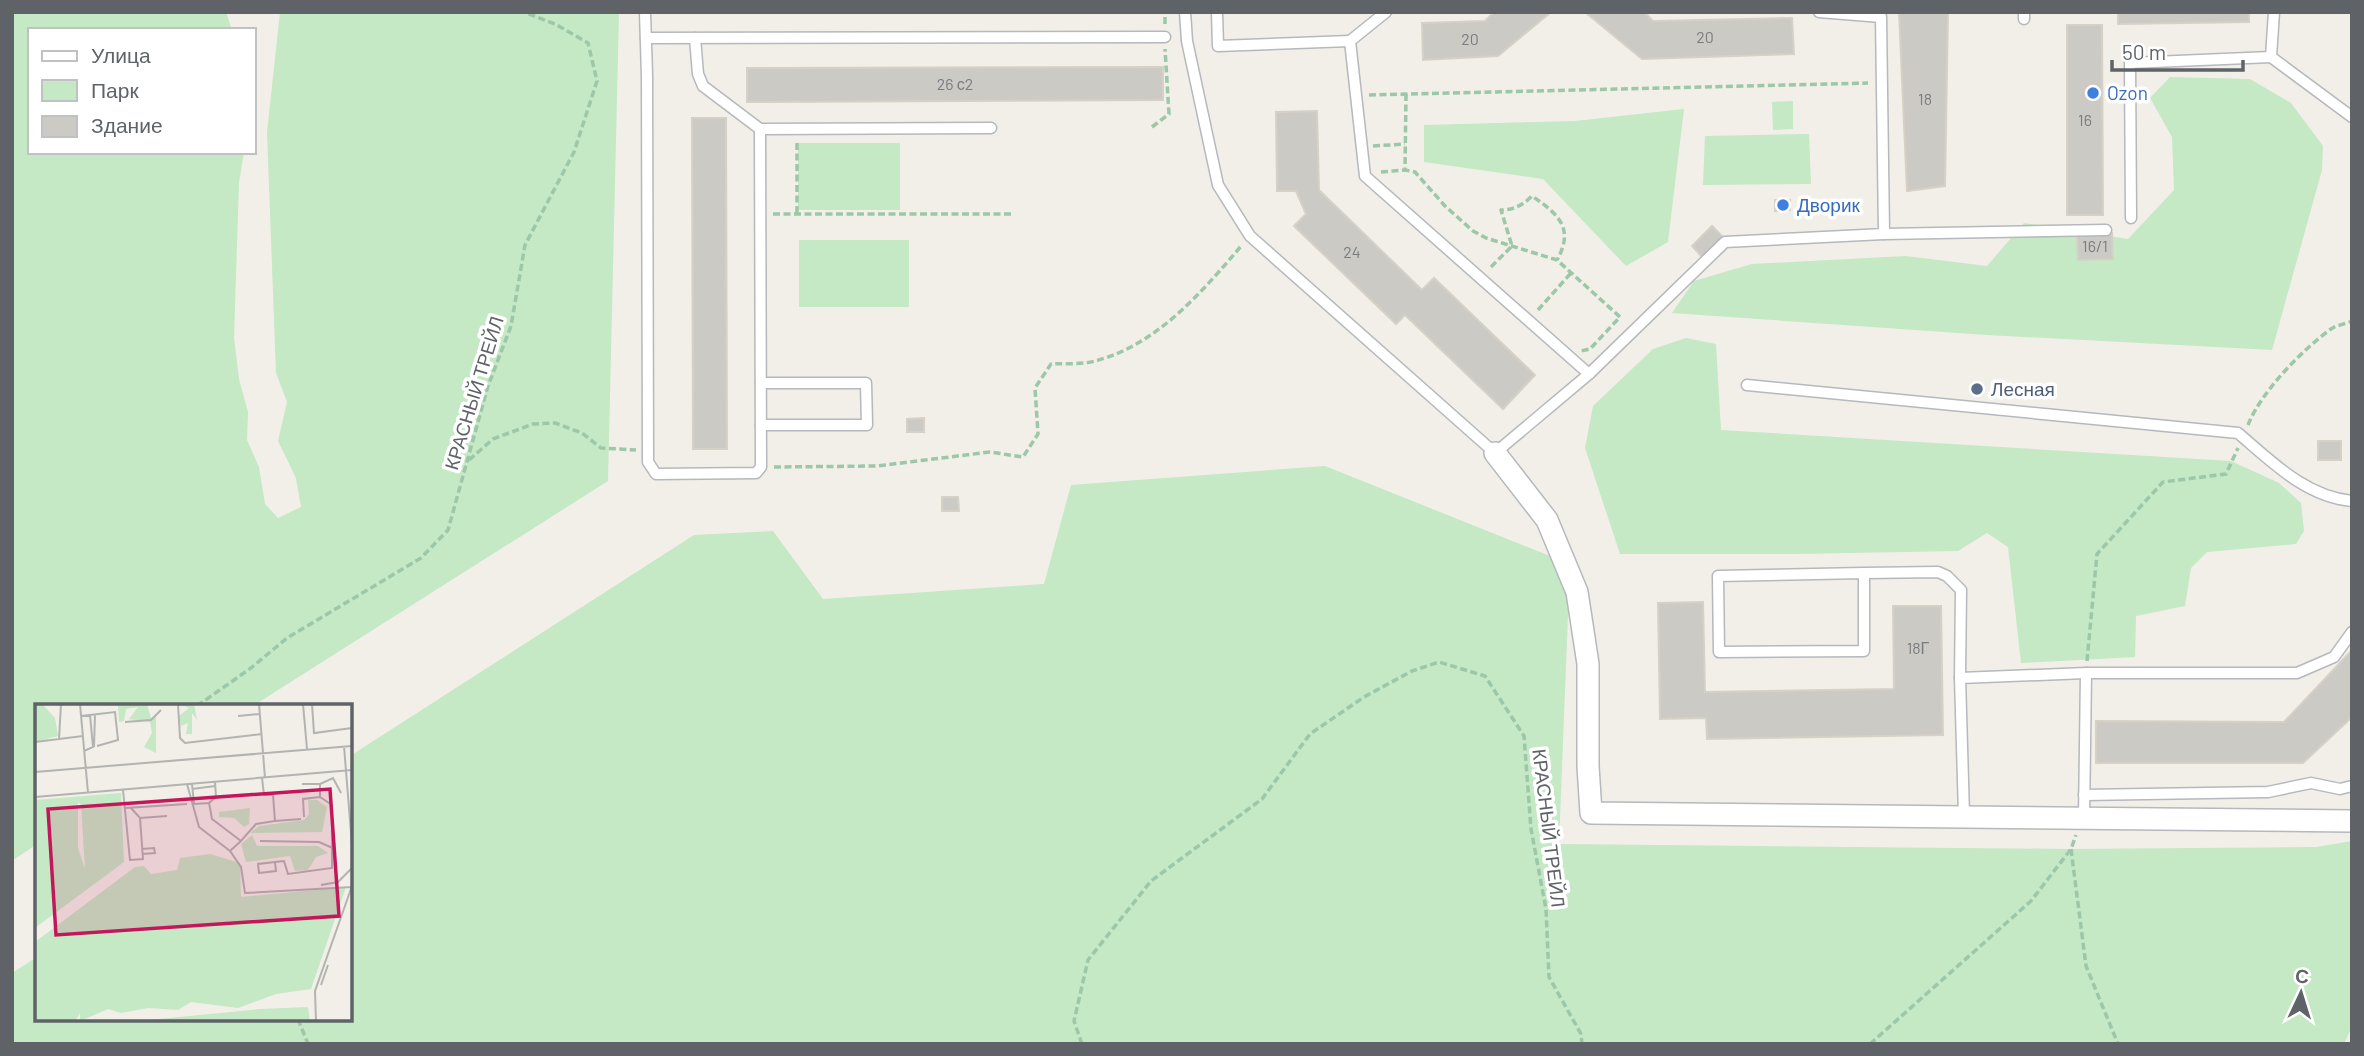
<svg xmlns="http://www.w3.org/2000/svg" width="2364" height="1056" viewBox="0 0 2364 1056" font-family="Barlow,sans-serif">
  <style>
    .green { fill: #c5e8c5 }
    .building { fill: #cccac5; stroke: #d6d1c6; stroke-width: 2 }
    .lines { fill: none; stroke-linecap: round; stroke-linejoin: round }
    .service-casing { stroke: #b5b8bc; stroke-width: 13 }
    .minor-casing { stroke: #b5b8bc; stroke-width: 24 }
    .path { stroke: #9cc7a9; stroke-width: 3.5; stroke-dasharray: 7 3.5; stroke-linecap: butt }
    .service { stroke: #fff; stroke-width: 10 }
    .minor { stroke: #fff; stroke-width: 21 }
    .shop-dot { fill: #3f7fe0; stroke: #fff; stroke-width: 2.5 }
    .service-dot { fill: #5c6f8a; stroke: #fff; stroke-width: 2.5 }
    .labels { text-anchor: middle; stroke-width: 7; stroke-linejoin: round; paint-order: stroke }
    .number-label { font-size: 16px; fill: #7a7d7f }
    .shop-label { font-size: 19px; fill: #366cbe; stroke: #fff; text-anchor: start }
    .service-label { font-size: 19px; fill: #4e5e75; stroke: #fff; text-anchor: start }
    .street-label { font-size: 19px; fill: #5f6368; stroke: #fff }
    .inset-road { fill: none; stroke: #b3b3b1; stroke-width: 2 }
    .view { fill: #c2185b; fill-opacity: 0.15; stroke: #c2185b; stroke-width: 3.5 }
    .inset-edge { fill: none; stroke: #5f6368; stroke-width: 3.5 }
  </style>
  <rect width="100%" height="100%" fill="#f1efe8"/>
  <g class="green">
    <polygon points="12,12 226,12 232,30 30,30 30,152 244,152 239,183 234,337 239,379 248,412 247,440 259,467 265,504 278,518 301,507 296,478 278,441 287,402 276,373 267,132 280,12 619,12 608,481 253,706 37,706 37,844 12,861"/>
    <polygon points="2170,77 2250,79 2291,103 2323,146 2322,170 2272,350 1987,335 1672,313 1694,281 1752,264 1906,256 1987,266 2024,223 2128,239 2174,190 2172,137 2150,98"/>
    <polygon points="1793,101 1793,129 1773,130 1772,102"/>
    <polygon points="1684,109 1668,242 1626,266 1543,179 1424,162 1424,125 1575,121"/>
    <polygon points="1809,134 1811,184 1703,185 1705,136"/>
    <rect x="798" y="143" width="102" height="67"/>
    <rect x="799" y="240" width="110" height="67"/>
    <polygon points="1686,338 1716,344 1721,430 2231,461 2279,483 2301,503 2304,531 2296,544 2207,552 2191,568 2185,606 2136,616 2135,657 2021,663 2008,547 1987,533 1958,551 1794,554 1620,554 1585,448 1593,406 1653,349"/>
    <polygon points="1325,466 1570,564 1559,844 2071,849 2316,847 2352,841 2352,1026 2344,1044 12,1044 12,973 37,957 37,1019 350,1019 350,756 694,535 773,531 823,599 1044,584 1071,485"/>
  </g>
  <g class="building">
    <polygon points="1494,12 1551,12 1498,56 1423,60 1422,23 1485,21"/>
    <polygon points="1585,12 1644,12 1653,21 1792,18 1794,54 1642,59"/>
    <polygon points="1899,12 1948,12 1945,186 1907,191"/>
    <polygon points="2118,12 2249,12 2249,22 2118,24"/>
    <polygon points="2067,25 2102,25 2103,215 2067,215"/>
    <polygon points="1163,67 1163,100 747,102 747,68"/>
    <polygon points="1317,111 1319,190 1422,290 1434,278 1535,375 1503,409 1405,315 1396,324 1294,226 1306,214 1296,191 1277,191 1276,112"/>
    <polygon points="692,118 726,118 727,449 693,449"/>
    <polygon points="1775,200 1790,200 1790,210 1775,211"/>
    <polygon points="1712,226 1724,238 1703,258 1692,246"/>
    <polygon points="2112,233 2113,259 2078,260 2077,234"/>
    <polygon points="924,418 924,432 907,432 907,419"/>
    <rect x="2318" y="441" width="23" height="19"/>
    <polygon points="942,497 958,497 959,511 942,511"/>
    <polygon points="1703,602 1705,692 1894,689 1893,606 1941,606 1943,735 1707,739 1706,718 1660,719 1658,603"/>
    <polygon points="2352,650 2352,717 2303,763 2096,763 2096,721 2284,722"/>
  </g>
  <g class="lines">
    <defs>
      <g id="service">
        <polyline points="645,12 647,76 648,462 656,474 756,473 761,467 760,129"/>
        <polyline points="1185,12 1187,41 1218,185 1250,236 1495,453 1589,374"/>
        <polyline points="1217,12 1218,46 1350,41"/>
        <polyline points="1386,12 1350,41 1365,176 1589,374 1725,242 1884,234 1881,17 1819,12"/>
        <polyline points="2024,12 2024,19"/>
        <polyline points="646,38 1165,37"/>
        <polyline points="695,38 698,74 703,86 760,129 991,128"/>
        <polyline points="2271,57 2274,12"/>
        <polyline points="2131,218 2130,63 2271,57 2352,117"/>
        <polyline points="1884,234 2106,230"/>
        <polyline points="761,383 866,383 867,425 761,425"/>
        <path d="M1747 385 2238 433C2272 462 2306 497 2352 501"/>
        <polyline points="1864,573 1718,576 1719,652 1864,651 1864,573 1938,572 1947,576 1961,590 1960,678 2086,673 2297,673 2334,657 2352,632"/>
        <polyline points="1960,678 1964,815"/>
        <polyline points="2084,795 2268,792 2311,783 2340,789 2352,786"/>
        <polyline points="2084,817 2086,673"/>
      </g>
      <polyline id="minor" points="1495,453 1547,520 1577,592 1588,664 1588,766 1591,813 2352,821"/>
    </defs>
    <use href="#service" class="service-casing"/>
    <use href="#minor" class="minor-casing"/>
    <g class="path">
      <polyline points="1165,24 1165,12"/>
      <polyline points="1406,94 1405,170 1415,172 1445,206 1473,231 1486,238 1557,260 1620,317 1590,349 1581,351"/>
      <polyline points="1369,95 1868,83"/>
      <polyline points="1152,127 1169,114 1165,49"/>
      <polyline points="797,143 797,214"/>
      <polyline points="1373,146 1405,144"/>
      <polyline points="1381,172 1405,170"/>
      <polyline points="773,214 1013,214"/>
      <path d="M1491 267 1512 246 1501 210C1514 210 1523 205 1532 196 1558 214 1575 228 1557 260"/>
      <polyline points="1538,310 1571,273"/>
      <path d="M2248 425C2261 392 2302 350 2331 329 2337 325 2345 324 2352 321"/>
      <polyline points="469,460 493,439 533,424 555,423 582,433 601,448 636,450"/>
      <path d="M774 467 877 466 990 452 1023 457 1038 434 1035 388 1051 364C1065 363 1081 365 1095 361 1157 345 1202 292 1242 245"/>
      <polyline points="2087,661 2097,554 2163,482 2226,474 2238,448"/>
      <polyline points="197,706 251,668 287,638 421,558 448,530 488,386 511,326 525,245 574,152 597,81 588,43 555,24 524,12"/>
      <polyline points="2071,849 2086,966 2118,1044"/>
      <polyline points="298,1019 308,1044"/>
      <polyline points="1082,1044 1074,1021 1088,960 1151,881 1262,799 1310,734 1364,697 1412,671 1439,662 1485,676 1524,736 1531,829 1546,909 1549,977 1581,1034 1582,1044"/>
      <polyline points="1870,1044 2031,901 2071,849 2076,835"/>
    </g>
    <use href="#service" class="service"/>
    <use href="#minor" class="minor"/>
  </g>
  <g class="shop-dot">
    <circle cx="2093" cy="93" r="7"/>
    <circle cx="1783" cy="205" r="7"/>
  </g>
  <circle class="service-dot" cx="1977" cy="389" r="7"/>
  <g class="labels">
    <g class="number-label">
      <text x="1705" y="43">20</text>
      <text x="1470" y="45">20</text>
      <text x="955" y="90">26 с2</text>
      <text x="1925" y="105">18</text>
      <text x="2085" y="126">16</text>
      <text x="2095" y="252">16/1</text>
      <text x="1352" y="258">24</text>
      <text x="1918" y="654">18Г</text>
    </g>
    <g class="shop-label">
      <text x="2107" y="100">Ozon</text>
      <text x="1797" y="212">Дворик</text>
    </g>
    <g class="service-label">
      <text x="1991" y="396">Лесная</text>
    </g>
    <g class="street-label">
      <text transform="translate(474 393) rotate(-73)" y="7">КРАСНЫЙ ТРЕЙЛ</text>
      <text transform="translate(1549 828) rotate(83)" y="7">КРАСНЫЙ ТРЕЙЛ</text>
    </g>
  </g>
  <g transform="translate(35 704)">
    <rect width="317" height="317" fill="#f1efe8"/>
    <path d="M112 0 116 14 121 12V49L109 43 117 29 115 18 94 15 103 3 91 5 89 17 84 18 83 1ZM145 0H159L162 16 157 9V30H151L153 19 146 22 144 12 154 4ZM8 1 20 14 23 32 0 38V2ZM86 89 89 158 0 224V96ZM43 98 46 101 50 165 43 144ZM273 96H282L292 103 287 128 215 129 224 122 269 116 274 110ZM215 104 214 120 209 123 199 114 184 113V108ZM217 131 222 142H283L293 149 281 153 273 166 260 167 255 152 211 158 206 140ZM175 150 205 159 206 193 311 183 276 285 241 290 203 304 156 298 143 306 113 304 86 309 73 305 50 315H45V309L41 316 0 317V238L100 163 109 162 116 170 142 166 145 154ZM273 303 275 317H104L225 305Z" fill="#c5e8c5" fill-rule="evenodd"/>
    <path class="inset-road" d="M45 0 53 89M143 0 145 34 150 39 227 30M224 0 228 49M268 0 272 45M277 0 279 29 317 24M290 0H313M46 12 80 8 83 36 62 42M203 12 225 10M90 18 116 16 126 6M24 35 26 0M0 38 48 32M309 42 311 67M59 43 60 10M49 47 58 43 55 11M228 49 230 74M311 67 317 141M0 68 317 42M180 78 181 93 174 99 177 115 206 137 221 120 240 117 238 91H229L227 74M152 80 164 123 195 147 206 137M157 80 159 100 174 99M267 80H285V93M285 80 298 74 306 89M157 85 180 82M88 86 95 156 108 155 105 114M0 93 317 66M90 104 152 100M96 104 105 114 132 112M240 117 266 115M225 137 284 138 300 145M107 145 119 144 120 149 107 150M195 147 206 163 210 189 317 183M240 158 223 160 224 169 241 167 240 158 249 157 253 170 297 164V101L285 93 268 95 269 113M286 181 303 178 317 164M286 281 293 261M281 317 280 287 317 182"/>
    <path class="view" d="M295 85 304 212 21 231 13 105Z"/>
    <rect width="317" height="317" class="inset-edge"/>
  </g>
  <rect width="2364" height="1056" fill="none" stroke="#5f6368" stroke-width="28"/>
  <rect x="28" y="28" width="228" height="126" fill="#ffffff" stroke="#bfc1c3" stroke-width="2"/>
  <rect x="42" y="51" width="35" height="10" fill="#ffffff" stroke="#bfc1c3" stroke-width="2"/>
  <text x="91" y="63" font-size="21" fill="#5f6368">Улица</text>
  <rect x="42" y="80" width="35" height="21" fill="#c5e8c5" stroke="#bfc1c3" stroke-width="2"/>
  <text x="91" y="98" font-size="21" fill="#5f6368">Парк</text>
  <rect x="42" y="116" width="35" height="21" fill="#cccac5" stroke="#bfc1c3" stroke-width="2"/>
  <text x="91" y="133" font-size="21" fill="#5f6368">Здание</text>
  <g transform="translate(2301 993) rotate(4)" stroke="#ffffff" stroke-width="5" paint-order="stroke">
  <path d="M0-5L12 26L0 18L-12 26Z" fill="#5f6368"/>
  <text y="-10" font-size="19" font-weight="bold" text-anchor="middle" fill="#5f6368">С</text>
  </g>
  <path d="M2112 60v10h131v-10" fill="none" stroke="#5f6368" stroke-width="3.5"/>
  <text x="2122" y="60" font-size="21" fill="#5f6368" stroke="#ffffff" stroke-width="5" paint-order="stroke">50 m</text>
</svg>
